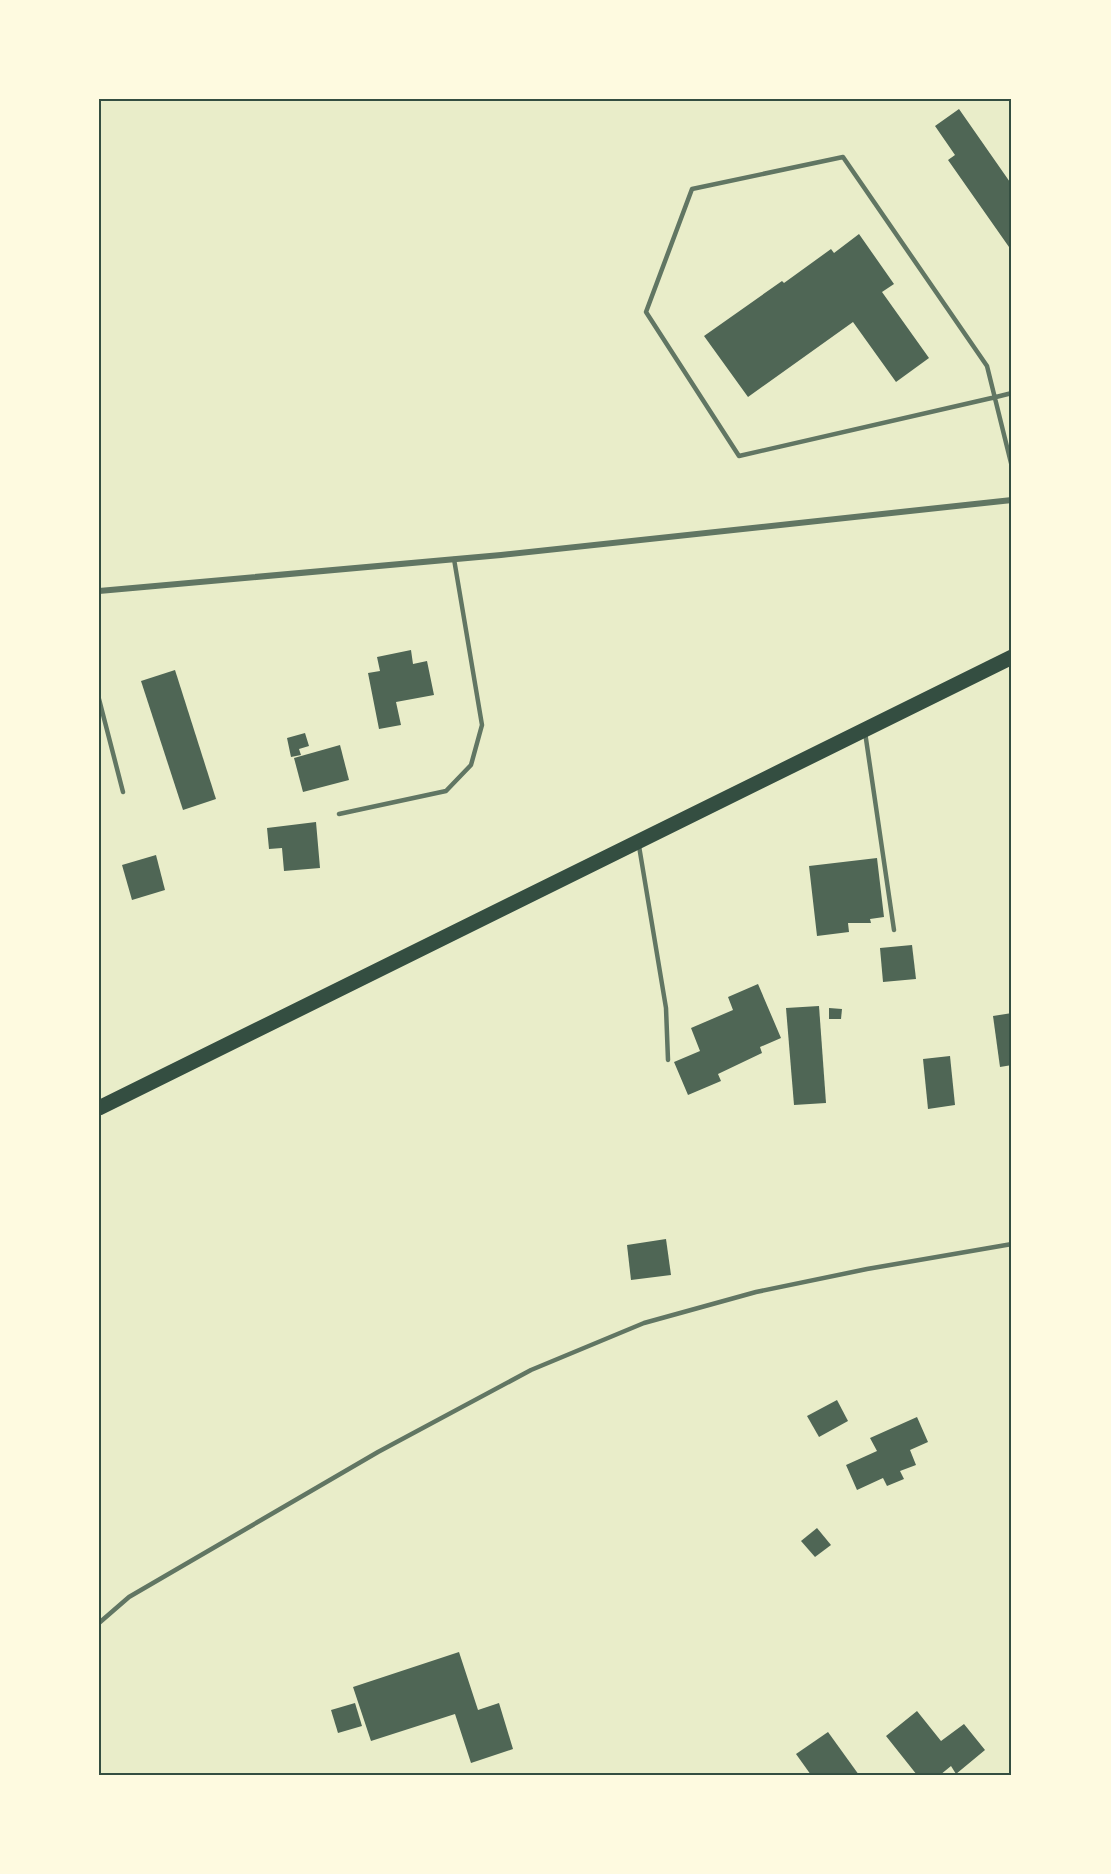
<svg xmlns="http://www.w3.org/2000/svg" width="1111" height="1874" viewBox="0 0 1111 1874" font-family="'PT Serif',serif">
  <style>
    .building { fill: #4f6655 }
    .lines { fill: none; stroke-linecap: round; stroke-linejoin: round }
    .service { stroke: #617663; stroke-width: 4.5 }
    .minor { stroke: #617663; stroke-width: 6 }
    .primary { stroke: #344e41; stroke-width: 15 }
    .neatline { fill: none; stroke: #344e41; stroke-width: 2 }
  </style>
  <rect width="100%" height="100%" fill="#e9edc9"/>
  <g class="building">
    <polygon points="959,109 1012,185 1012,245 1009,247 948,160 955,155 935,126"/>
    <polygon points="859,234 894,284 882,292 929,358 896,382 853,322 748,397 704,336 782,281 784,283 831,249 834,253"/>
    <polygon points="411,650 413,664 427,661 434,695 396,702 401,725 379,729 368,673 380,671 377,657"/>
    <polygon points="175,670 216,799 183,810 141,681"/>
    <polygon points="305,733 309,746 299,749 301,755 291,757 287,738"/>
    <polygon points="340,745 349,780 303,792 294,758"/>
    <polygon points="316,822 320,868 284,871 282,848 269,849 267,828"/>
    <polygon points="156,855 165,890 132,900 122,865"/>
    <polygon points="877,858 884,917 870,919 871,923 848,923 849,932 817,936 809,866"/>
    <polygon points="912,945 916,979 883,982 880,948"/>
    <polygon points="758,984 781,1038 760,1047 762,1053 718,1074 721,1081 688,1095 674,1062 700,1051 691,1028 733,1010 728,997"/>
    <polygon points="819,1006 826,1103 794,1105 786,1008"/>
    <polygon points="829,1008 842,1009 841,1019 829,1019"/>
    <polygon points="1012,1013 1012,1065 1000,1067 993,1016"/>
    <polygon points="950,1056 955,1105 928,1109 923,1059"/>
    <polygon points="666,1239 671,1275 631,1280 627,1245"/>
    <polygon points="837,1400 848,1421 819,1437 807,1416"/>
    <polygon points="917,1417 928,1442 910,1450 916,1465 900,1471 904,1479 887,1486 883,1478 857,1490 846,1465 877,1451 870,1438"/>
    <polygon points="817,1528 831,1545 815,1557 801,1541"/>
    <polygon points="459,1652 478,1710 499,1703 513,1749 471,1763 455,1714 371,1741 353,1687"/>
    <polygon points="355,1703 362,1726 338,1733 331,1710"/>
    <polygon points="917,1711 941,1741 964,1724 985,1750 956,1774 951,1766 940,1775 917,1775 886,1736"/>
    <polygon points="828,1732 859,1775 811,1775 796,1754"/>
  </g>
  <g class="lines">
    <g class="service">
      <polyline points="1012,393 996,397 739,456 646,312 692,189 843,157 987,366 1012,467"/>
      <polyline points="99,699 123,792"/>
      <polyline points="865,732 894,930"/>
      <polyline points="339,814 446,791 471,765 482,725 454,559"/>
      <polyline points="639,846 666,1008 668,1060"/>
      <polyline points="99,1623 129,1597 378,1452 531,1370 644,1323 756,1292 867,1269 1012,1244"/>
    </g>
    <polyline class="minor" points="99,591 501,555 1012,500"/>
    <polyline class="primary" points="99,1108 1012,657"/>
  </g>
  <rect width="1111" height="1874" fill="none" stroke="#fefae0" stroke-width="201"/>
  <rect x="100" y="100" width="910" height="1674" class="neatline"/>
</svg>
